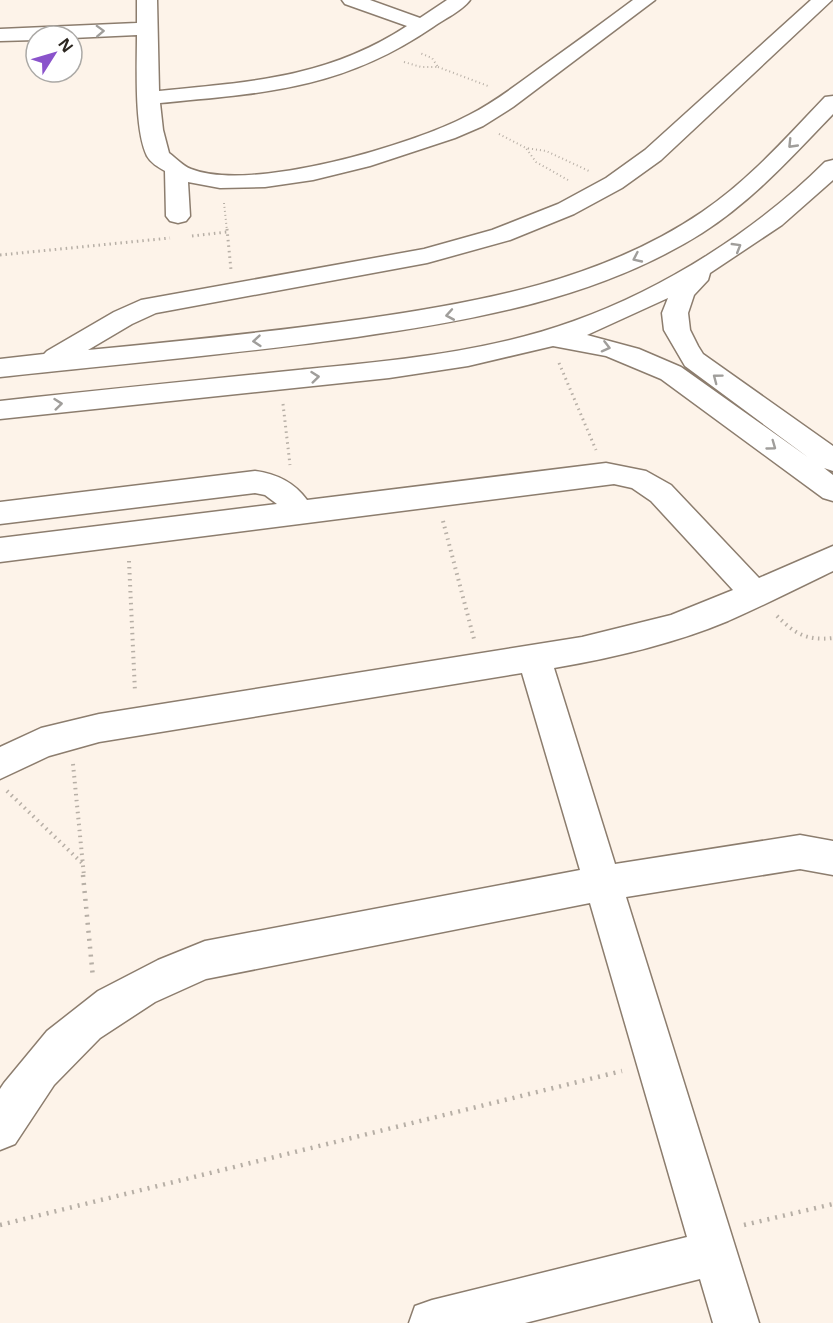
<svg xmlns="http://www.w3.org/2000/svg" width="833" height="1323" viewBox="0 0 833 1323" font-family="'Noto Sans',sans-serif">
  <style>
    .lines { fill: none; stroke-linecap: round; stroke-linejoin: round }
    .minor-casing { stroke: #8c7d6e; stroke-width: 3 }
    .path-far3 { stroke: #b7afa6; stroke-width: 2; stroke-dasharray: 1 3; stroke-linecap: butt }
    .path-far2 { stroke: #b7afa6; stroke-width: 3; stroke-dasharray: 1.5 4; stroke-linecap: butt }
    .path-far1 { stroke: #b7afa6; stroke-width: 4; stroke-dasharray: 1.5 4.5; stroke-linecap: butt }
    .path { stroke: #b7afa6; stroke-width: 4.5; stroke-dasharray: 2 6; stroke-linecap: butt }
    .minor { fill: #fff; fill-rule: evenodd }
    .oneway { stroke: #a09e9b }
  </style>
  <rect width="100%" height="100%" fill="#fdf3e9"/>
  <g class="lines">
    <defs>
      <g id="minor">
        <path d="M137 0H157L159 91C251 82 327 78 407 26L345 4 342 0H370L420 18 447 0H470C462 11 444 19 433 27 342 89 266 93 160 103L163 130 169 153C176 158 183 166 191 169 251 193 413 145 469 115 493 103 515 86 537 70 569 47 601 24 633 0H655L513 107 483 126 455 138 370 166 313 180 265 187 220 188 188 182 190 216 186 221 178 223 170 221 166 216 165 171C158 167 151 163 147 156 134 129 137 67 137 35L72 38V36H36V40L0 41V29L137 23Z"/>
        <path d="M811 0H832L661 160 622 188 574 214 510 240 427 263 156 313 132 324 88 350C180 341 272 332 363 319 482 302 602 280 702 212 749 180 787 137 825 97L833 96V114C792 157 752 201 702 233 599 298 475 320 357 337 238 354 119 364 0 377V359L44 354 47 351 114 312 141 300 424 249 492 230 558 204 606 178 645 150Z"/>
        <path d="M833 160V180L782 225 710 273 708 280 694 295 688 313 690 330 698 346 703 354 833 446V471L824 468 833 475V501L823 498 661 379 606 356 553 346 468 366 389 378 0 419V401C99 390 198 380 298 370 390 361 486 353 574 321 664 289 757 230 825 162ZM668 298 662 313 664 330 685 366 809 458 681 367 639 349 587 335Z"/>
        <path d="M606 463 646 471 671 485 759 578 833 546V571C798 588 764 605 728 621 673 644 612 658 554 668L615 864 800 835 833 841V875L800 869 626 897 759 1323H713L700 1279 525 1323H409L415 1306 432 1300 687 1237 590 903 206 979 155 1002 100 1038 54 1085 15 1144 0 1150V1089L4 1083 47 1031 98 991 158 960 205 941 580 870 522 673 99 742 49 756 0 779V747L41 728 99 714 582 637 671 615 733 590 651 501 632 488 614 484 0 562V538L277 504 265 495 255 493 0 524V502L255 471C277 474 294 482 307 500Z"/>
      </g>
    </defs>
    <use href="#minor" class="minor-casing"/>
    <g class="path-far3">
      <polyline points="404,62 421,67 438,67 432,58 420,53"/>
      <polyline points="438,67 488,86"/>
      <polyline points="499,134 526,148"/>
      <polyline points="568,180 536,162 526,148 546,151 589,171"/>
      <polyline points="224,203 227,231"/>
    </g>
    <g class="path-far2">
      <polyline points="227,229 231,270"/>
      <polyline points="192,236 227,232"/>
      <polyline points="0,255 170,238"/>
      <polyline points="559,363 596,450"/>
      <polyline points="283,404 290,465"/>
    </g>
    <g class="path-far1">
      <polyline points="443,521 474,639"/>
      <polyline points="129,561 135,692"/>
      <path d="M777 616C795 634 807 641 833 638"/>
      <polyline points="73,764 84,876"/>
      <polyline points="7,791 82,863"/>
    </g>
    <g class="path">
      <polyline points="83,875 93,978"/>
      <polyline points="0,1225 622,1071"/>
      <polyline points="744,1225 833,1204"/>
    </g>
    <use href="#minor" class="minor"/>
  </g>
  <defs><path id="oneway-chevron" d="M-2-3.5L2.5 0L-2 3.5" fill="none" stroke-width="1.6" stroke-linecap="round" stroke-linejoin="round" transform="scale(1.5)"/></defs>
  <g class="oneway">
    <use href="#oneway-chevron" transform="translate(100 31) rotate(-2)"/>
    <use href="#oneway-chevron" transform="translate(792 144) rotate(134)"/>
    <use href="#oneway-chevron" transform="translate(737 247) rotate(-31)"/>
    <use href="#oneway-chevron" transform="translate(637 258) rotate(155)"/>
    <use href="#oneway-chevron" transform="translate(450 315) rotate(170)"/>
    <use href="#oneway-chevron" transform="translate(257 341) rotate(175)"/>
    <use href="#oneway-chevron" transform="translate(606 347) rotate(14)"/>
    <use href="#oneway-chevron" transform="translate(315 377) rotate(-6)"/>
    <use href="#oneway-chevron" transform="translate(717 378) rotate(-143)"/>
    <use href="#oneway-chevron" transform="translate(58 404) rotate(-6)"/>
    <use href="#oneway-chevron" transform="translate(772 446) rotate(36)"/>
  </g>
  <g transform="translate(54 54) rotate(53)"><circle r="28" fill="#ffffff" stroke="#aba9a6" stroke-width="1.5"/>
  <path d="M0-4.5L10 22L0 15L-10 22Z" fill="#8a53cb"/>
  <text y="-9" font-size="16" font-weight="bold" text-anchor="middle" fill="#2d2721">N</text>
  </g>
</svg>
